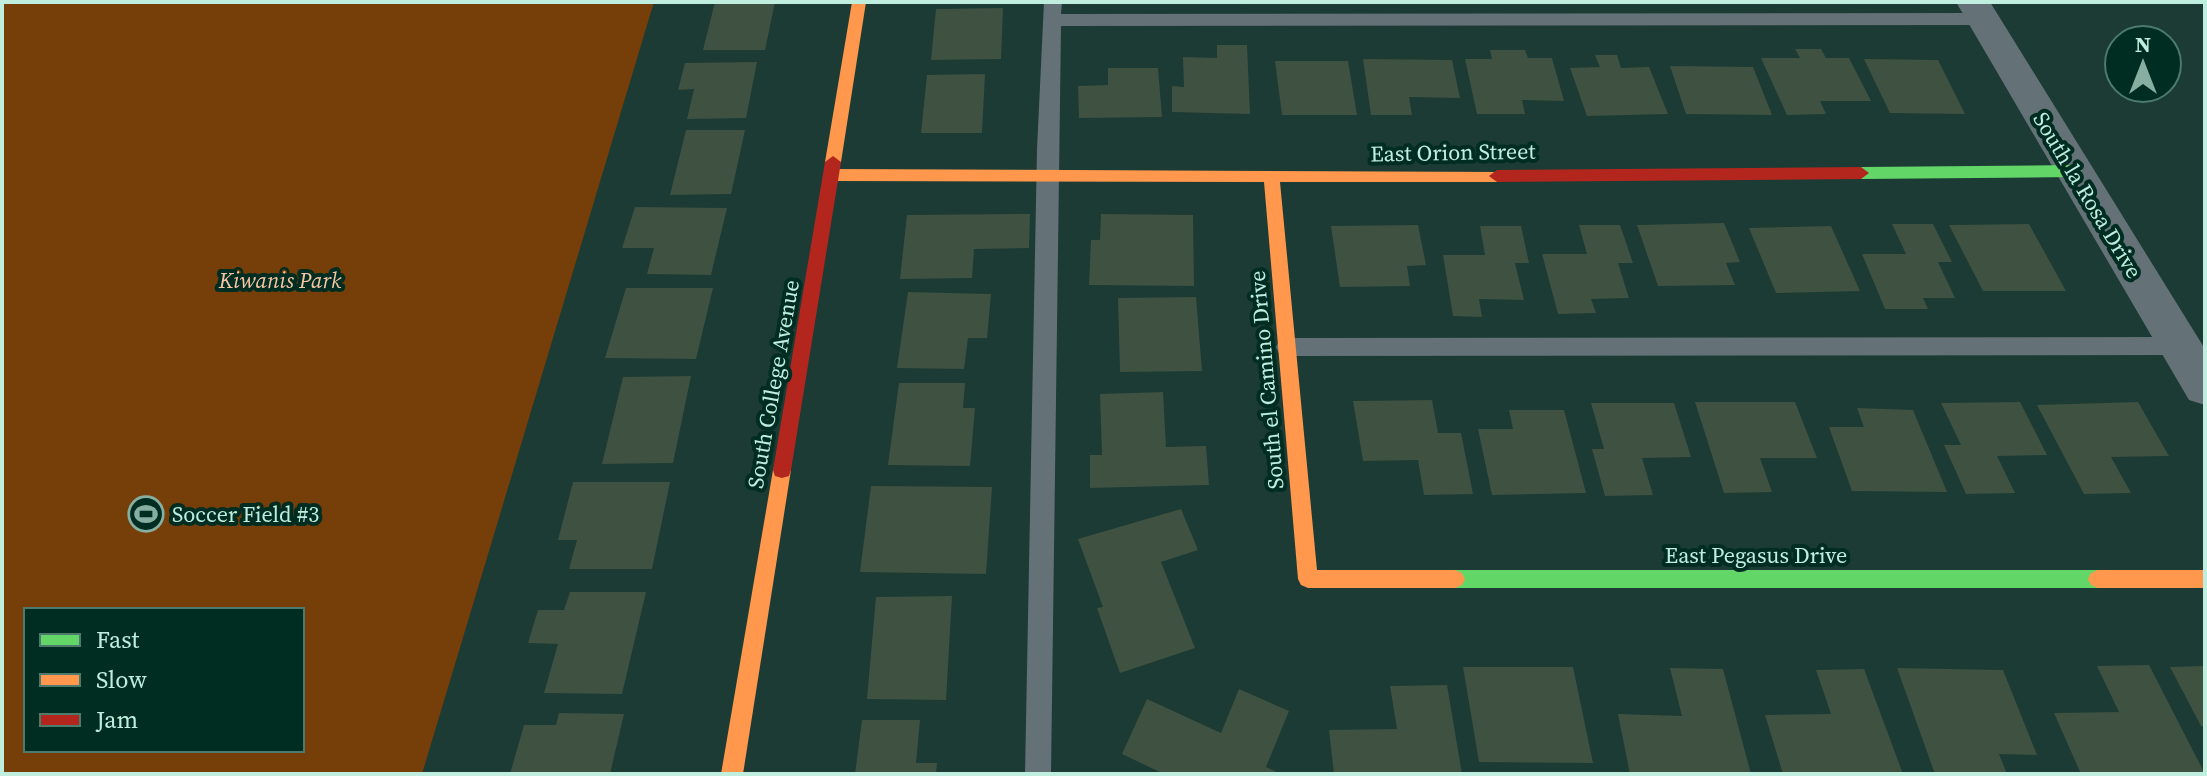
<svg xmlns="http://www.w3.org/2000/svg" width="2207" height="776" viewBox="0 0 2207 776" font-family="'Source Serif 4',serif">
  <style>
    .green { fill: #763e08; fill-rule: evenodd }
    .building { fill: #3f5140 }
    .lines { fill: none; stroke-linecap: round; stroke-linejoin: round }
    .lane { fill: #647277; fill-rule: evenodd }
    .street { fill: #647277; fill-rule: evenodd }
    .fast { fill: #63d668; fill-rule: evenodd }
    .slow { fill: #ff974d; fill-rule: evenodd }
    .jam { fill: #b3261e; fill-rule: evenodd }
    .labels { text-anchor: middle; stroke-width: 8; stroke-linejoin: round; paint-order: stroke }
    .street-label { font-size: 22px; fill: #bfedde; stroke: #002d22 }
    .park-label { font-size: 22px; font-style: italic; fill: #f8c4a3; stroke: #002d22 }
    .poi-label { font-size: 22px; fill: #bfedde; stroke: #002d22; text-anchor: start }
  </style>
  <rect width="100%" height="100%" fill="#1b3b34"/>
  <path class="green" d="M2 2H654L422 774H2ZM26 610H302V750H26Z"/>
  <g class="building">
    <polygon points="715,2 775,2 765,50 703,50"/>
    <polygon points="1003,8 1001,59 931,60 936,9"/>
    <polygon points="1217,45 1247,45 1250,114 1172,112 1172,86 1184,87 1183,57 1217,58"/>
    <polygon points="1795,49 1821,49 1826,58 1849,58 1871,101 1820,101 1826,114 1787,115 1761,58 1800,58"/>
    <polygon points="1490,50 1525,50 1528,58 1552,58 1564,101 1522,100 1525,114 1477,114 1465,59 1492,59"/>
    <polygon points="1595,55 1617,55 1621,68 1649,67 1668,114 1587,116 1570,68 1600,67"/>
    <polygon points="1363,59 1452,60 1460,98 1409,97 1412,115 1371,115"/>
    <polygon points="1864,59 1938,60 1965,114 1890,113"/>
    <polygon points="1275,61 1348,61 1357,115 1282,115"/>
    <polygon points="757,62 746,118 687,119 694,89 678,90 685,63"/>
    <polygon points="1670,66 1753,67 1772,115 1686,114"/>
    <polygon points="1108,68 1158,68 1162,117 1079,118 1078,86 1108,85"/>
    <polygon points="985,74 982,133 921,133 927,75"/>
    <polygon points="686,130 745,130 731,194 670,195"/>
    <polygon points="635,207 727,208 711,275 647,274 654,248 622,248"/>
    <polygon points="1030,214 1029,248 974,249 972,278 900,279 907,215"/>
    <polygon points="1101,214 1193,215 1194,286 1089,285 1091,240 1100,240"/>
    <polygon points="1724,223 1740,262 1726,263 1735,285 1658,286 1637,225"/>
    <polygon points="1892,224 1933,224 1952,262 1938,262 1955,298 1923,298 1928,309 1885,309 1862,254 1906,254"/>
    <polygon points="2029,224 2066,291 1983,291 1949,225"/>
    <polygon points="1418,225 1426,265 1407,266 1410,286 1340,287 1331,226"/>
    <polygon points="1579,225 1620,225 1633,263 1618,263 1629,298 1591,299 1596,313 1558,314 1542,254 1587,254"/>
    <polygon points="1480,226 1521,226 1529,263 1515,263 1524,300 1479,299 1482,317 1453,316 1443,255 1485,255"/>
    <polygon points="1831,226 1860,291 1776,293 1749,228"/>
    <polygon points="626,288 713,288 696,359 605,358"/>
    <polygon points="908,292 991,294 987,338 968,338 964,369 897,368"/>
    <polygon points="1196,297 1202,371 1120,372 1118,298"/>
    <polygon points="691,376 673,463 602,464 623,377"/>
    <polygon points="899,383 965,383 963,408 975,408 970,466 888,465"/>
    <polygon points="1163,392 1166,447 1206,446 1209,485 1090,488 1090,455 1102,455 1100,394"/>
    <polygon points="1432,400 1438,433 1461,433 1473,494 1424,495 1418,460 1363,461 1353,401"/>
    <polygon points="1695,402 1795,402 1817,458 1760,458 1772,492 1724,493"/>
    <polygon points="2020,402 2047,455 1997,456 2015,493 1966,494 1944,445 1961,445 1941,403"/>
    <polygon points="2138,402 2169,456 2111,457 2131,493 2084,494 2037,405"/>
    <polygon points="1591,403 1674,403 1691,457 1642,458 1653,495 1605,496 1592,449 1604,449"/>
    <polygon points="1857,408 1913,410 1947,492 1852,491 1829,427 1864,427"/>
    <polygon points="1509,410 1564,410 1586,493 1492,495 1478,429 1513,429"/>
    <polygon points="573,482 670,482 652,569 569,569 577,540 558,540"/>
    <polygon points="871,486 992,487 986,574 860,572"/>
    <polygon points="1181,509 1198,550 1161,562 1195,648 1120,673 1097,608 1103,607 1078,539"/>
    <polygon points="570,592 646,592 622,694 544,693 558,644 528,643 538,610 564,610"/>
    <polygon points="952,596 946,700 867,699 876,597"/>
    <polygon points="2149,665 2205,774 2081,774 2054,713 2119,712 2097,666"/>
    <polygon points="2205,666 2205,726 2201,726 2170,667"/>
    <polygon points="1463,667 1573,667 1593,763 1479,762"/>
    <polygon points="1670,668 1723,669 1751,774 1630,774 1618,714 1682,716"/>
    <polygon points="1897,668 2003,670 2037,755 1999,754 2007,774 1935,774"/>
    <polygon points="1864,669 1903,774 1783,774 1765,715 1831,714 1816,670"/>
    <polygon points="1447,685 1462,774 1334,774 1329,730 1397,729 1390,686"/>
    <polygon points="1239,689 1289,711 1266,767 1281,774 1164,774 1122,754 1147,699 1221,733"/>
    <polygon points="559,713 624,714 610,774 510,774 524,725 556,725"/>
    <polygon points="862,720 920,720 916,763 937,763 936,774 855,774"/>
  </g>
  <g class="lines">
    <g class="lane">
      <polygon points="1044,2 1062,2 1061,14 1983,13 1992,19 1983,25 1061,26 1051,774 1025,774 1037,149"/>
      <polygon points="2181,337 2189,340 2192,346 2189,352 2181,355 1287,356 1279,353 1276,347 1279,341 1287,338"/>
    </g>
    <polygon class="street" points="1956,2 1990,2 2205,349 2205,405 2189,400"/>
    <g class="fast">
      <polygon points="2074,165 2082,171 2074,177 1861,179 1853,173 1861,167"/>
      <polygon points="1455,570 2098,570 2105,573 2108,579 2105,585 2098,588 1455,588 1448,585 1445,579 1448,573"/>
    </g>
    <g class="slow">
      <polygon points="852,2 866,2 841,162 833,168 825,162"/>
      <polygon points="832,169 1503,172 1505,176 1503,180 1497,182 1280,182 1317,570 1455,570 1462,573 1465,579 1462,585 1455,588 1308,588 1301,585 1298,579 1264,182 832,181 824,175"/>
      <polygon points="782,462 789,464 791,470 743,774 721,774 773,470 775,464"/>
      <polygon points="2098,570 2205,570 2205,588 2098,588 2091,585 2088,579 2091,573"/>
    </g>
    <g class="jam">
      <polygon points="833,156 841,162 791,470 789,476 782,478 775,476 773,470 825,162"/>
      <polygon points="1861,167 1869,173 1861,179 1497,182 1489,176 1497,170"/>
    </g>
  </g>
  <defs>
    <symbol id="stadium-ring" viewBox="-11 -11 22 22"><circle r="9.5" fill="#002d22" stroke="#86afa2" stroke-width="1.5"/><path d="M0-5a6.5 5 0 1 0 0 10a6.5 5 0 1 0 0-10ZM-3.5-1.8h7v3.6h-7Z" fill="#86afa2"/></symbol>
  </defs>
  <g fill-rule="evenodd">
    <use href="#stadium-ring" x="126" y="494" width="40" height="40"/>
  </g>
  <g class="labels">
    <g class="street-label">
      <text transform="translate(1453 152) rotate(-1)" y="8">East Orion Street</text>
      <text transform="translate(2088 195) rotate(59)" y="8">South la Rosa Drive</text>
      <text transform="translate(1266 380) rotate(-95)" y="8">South el Camino Drive</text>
      <text transform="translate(773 384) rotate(-80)" y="8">South College Avenue</text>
      <text x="1756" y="563">East Pegasus Drive</text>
    </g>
    <g class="park-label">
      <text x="280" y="288">Kiwanis Park</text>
    </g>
    <g class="poi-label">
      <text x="172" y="522">Soccer Field #3</text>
    </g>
  </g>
  <rect width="2207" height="776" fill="none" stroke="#bfedde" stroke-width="8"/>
  <rect x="24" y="608" width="280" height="144" fill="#002d22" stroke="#4c7a6d" stroke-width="2"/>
  <rect x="40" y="634" width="40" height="12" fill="#63d668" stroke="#4c7a6d" stroke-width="2"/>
  <text x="96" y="648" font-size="24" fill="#bfedde">Fast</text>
  <rect x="40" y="674" width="40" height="12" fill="#ff974d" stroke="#4c7a6d" stroke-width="2"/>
  <text x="96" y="688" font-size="24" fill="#bfedde">Slow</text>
  <rect x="40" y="714" width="40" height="12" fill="#b3261e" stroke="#4c7a6d" stroke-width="2"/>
  <text x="96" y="728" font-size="24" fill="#bfedde">Jam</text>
  <g transform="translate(2143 64)"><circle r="38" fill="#002d22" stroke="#4c7a6d" stroke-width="2"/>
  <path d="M0-6L14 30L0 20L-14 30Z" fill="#86afa2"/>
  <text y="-12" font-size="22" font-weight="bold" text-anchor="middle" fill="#bfedde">N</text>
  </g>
</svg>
